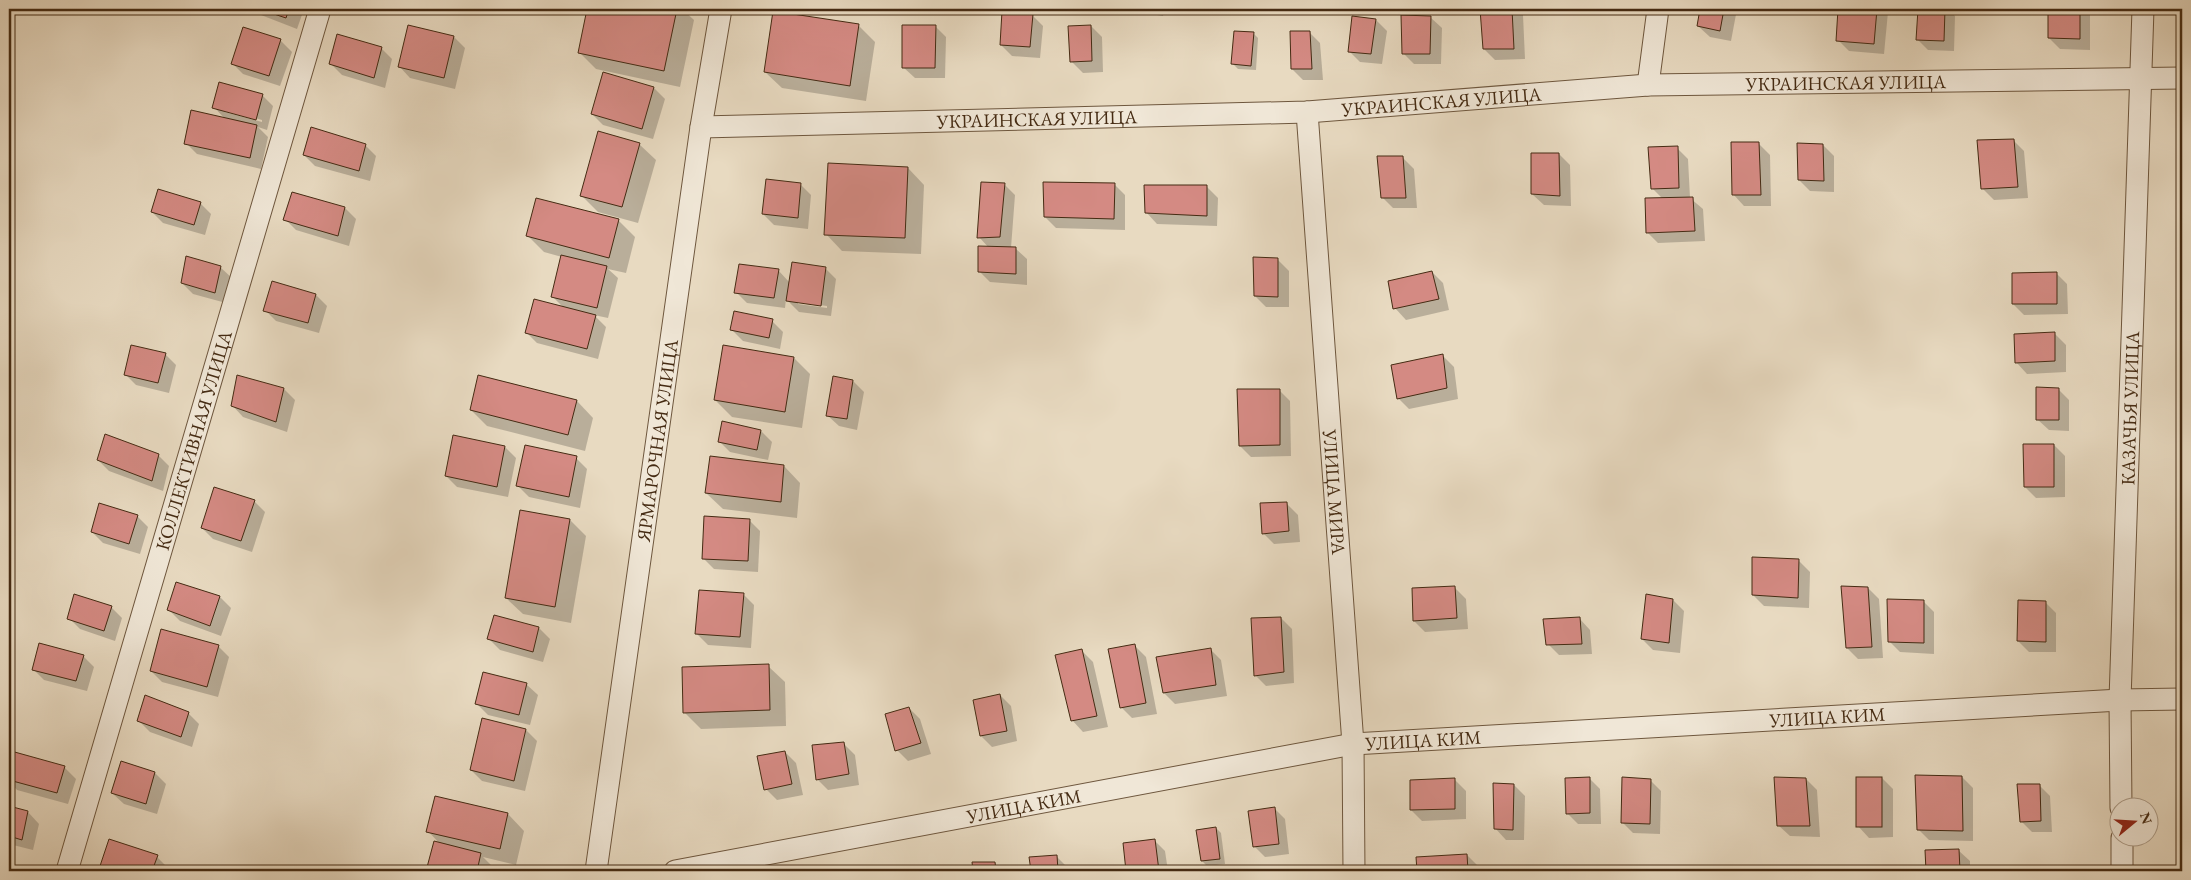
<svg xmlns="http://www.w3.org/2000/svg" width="2191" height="880" viewBox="0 0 2191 880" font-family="'EB Garamond',serif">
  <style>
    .shadow { fill: #0003; fill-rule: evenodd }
    .building { fill: #d48a83; stroke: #452b13 }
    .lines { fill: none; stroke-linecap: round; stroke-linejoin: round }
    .street-casing { stroke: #6e573e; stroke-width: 23 }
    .street { stroke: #f0e7d7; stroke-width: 21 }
    .labels { text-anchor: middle; stroke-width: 4.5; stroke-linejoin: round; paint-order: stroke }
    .street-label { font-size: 19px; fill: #452b13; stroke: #f0e7d7 }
  </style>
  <rect width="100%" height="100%" fill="#e8dac1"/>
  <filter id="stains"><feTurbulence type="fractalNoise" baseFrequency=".004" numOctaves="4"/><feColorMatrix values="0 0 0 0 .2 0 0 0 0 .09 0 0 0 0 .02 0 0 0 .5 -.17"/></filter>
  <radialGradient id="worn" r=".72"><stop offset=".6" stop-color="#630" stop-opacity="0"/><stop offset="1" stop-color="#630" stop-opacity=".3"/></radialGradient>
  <g class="shadow">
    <polygon points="96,9 111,9 111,12"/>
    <polygon points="246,9 304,9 297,29"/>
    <polygon points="588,9 682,9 694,20 680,87 596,69 579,52"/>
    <polygon points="1136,9 1164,9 1163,16 1139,12"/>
    <polygon points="1482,9 1517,9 1523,15 1525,59 1495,60 1484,49"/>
    <polygon points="1702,9 1737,9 1731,41 1710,37 1698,26"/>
    <polygon points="1840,9 1885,9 1888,12 1884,54 1849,51 1838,40"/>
    <polygon points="1919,9 1948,9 1955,16 1954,51 1928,50 1917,39"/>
    <polygon points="2049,9 2087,9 2090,12 2090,50 2060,49 2049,38"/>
    <polygon points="1032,15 1043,26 1040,58 1012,56 1001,45"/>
    <polygon points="1430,17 1442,28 1441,64 1414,64 1403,53"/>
    <polygon points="1376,20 1387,31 1382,64 1360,62 1349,51"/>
    <polygon points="858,25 875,42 866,101 782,88 765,72"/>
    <polygon points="935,26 946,37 945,78 915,78 903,67"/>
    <polygon points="1091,26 1102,37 1103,72 1083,73 1072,62"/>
    <polygon points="1309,32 1320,43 1323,80 1303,80 1292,69"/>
    <polygon points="1253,33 1258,38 1256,70 1238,69 1232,63"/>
    <polygon points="454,37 465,48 455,89 410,78 399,66"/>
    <polygon points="280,40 292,52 280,86 243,74 232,63"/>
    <polygon points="381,48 392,59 385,88 342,75 331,64"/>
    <polygon points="654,88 665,99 653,139 603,125 592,114"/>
    <path d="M262 95 273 106 267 130 258 127 268 137 261 169 197 154 186 143 225 119 214 107ZM225 110 262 120V122L225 112Z"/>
    <polygon points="2013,140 2024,151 2028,198 1994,200 1983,189"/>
    <polygon points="639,144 656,160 638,223 598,212 581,195"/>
    <polygon points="1759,144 1770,155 1771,206 1744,206 1733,194"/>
    <polygon points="365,145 376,156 370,181 315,166 304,155"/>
    <polygon points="1823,145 1834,156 1834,192 1810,191 1799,180"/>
    <polygon points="1677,148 1688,159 1690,198 1703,209 1705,241 1658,243 1647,232 1663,199 1652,188"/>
    <polygon points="1559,154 1570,165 1571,206 1544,205 1532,194"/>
    <polygon points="1403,158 1414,169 1417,208 1393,208 1382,197"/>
    <polygon points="908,168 924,185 921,254 842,251 826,234"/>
    <polygon points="800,184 811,195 808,229 774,225 763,214"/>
    <polygon points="1004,184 1015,195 1011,248 1015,248 1027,259 1027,285 990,282 979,271 989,248 979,237"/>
    <polygon points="1114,184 1125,195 1125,230 1056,228 1045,217"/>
    <polygon points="1207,187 1218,198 1217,226 1157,224 1146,212"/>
    <polygon points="200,203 211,214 205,235 163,223 152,212"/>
    <polygon points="345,208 356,219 349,246 296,230 285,219"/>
    <polygon points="619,221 635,237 626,273 608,269 618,278 608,318 594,315 606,327 598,359 537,343 526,332 564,308 552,296 562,257 544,252 527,235"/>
    <polygon points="1278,260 1289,271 1289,307 1266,307 1255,296"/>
    <polygon points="220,267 232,278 226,303 193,294 182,283"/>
    <path d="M825 268 836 279 831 316 799 312 786 299 785 308 747 303 736 292 778 270 790 283ZM798 302 827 306V308L798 304Z"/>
    <polygon points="1432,272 1443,283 1449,310 1406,320 1395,308"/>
    <polygon points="2056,273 2067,284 2068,314 2024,315 2013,304"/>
    <polygon points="316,295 327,306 319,333 276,321 265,310"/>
    <polygon points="772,321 783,332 780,349 743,341 732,330"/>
    <polygon points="2055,334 2066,345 2066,372 2027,374 2016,362"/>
    <polygon points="725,346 794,358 810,374 802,428 732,417 715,400"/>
    <polygon points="165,354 176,365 169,393 136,385 125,374"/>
    <polygon points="1443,356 1454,367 1458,399 1409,409 1398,398"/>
    <polygon points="853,381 864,392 857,430 839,426 827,415"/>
    <polygon points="284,389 295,400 287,432 243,417 232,405"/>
    <polygon points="2058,389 2069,400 2069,431 2049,430 2037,419"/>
    <polygon points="1279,390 1290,401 1291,456 1251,457 1240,446"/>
    <polygon points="577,401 593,418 585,451 487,426 471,410"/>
    <polygon points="761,431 772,442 768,460 730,452 719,441"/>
    <polygon points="454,437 505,447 516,458 508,497 457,487 446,476"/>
    <polygon points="2054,445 2065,456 2065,497 2036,498 2025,487"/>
    <polygon points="158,455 169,466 163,491 109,471 98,460"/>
    <polygon points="576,458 587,469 580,508 529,497 518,486"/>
    <polygon points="784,466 800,483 797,518 723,509 706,493"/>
    <polygon points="254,501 265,512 252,552 213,539 202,528"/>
    <polygon points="1287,504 1298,515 1300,542 1274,544 1263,533"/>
    <polygon points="137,516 148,527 140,554 103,543 92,532"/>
    <polygon points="570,520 586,536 571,623 523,614 506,598"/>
    <polygon points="749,520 760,531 758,572 714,569 703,558"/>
    <polygon points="1799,561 1810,572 1809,608 1764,606 1753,595"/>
    <polygon points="1455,588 1466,599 1468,629 1425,632 1414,621"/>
    <polygon points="1868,588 1879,599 1883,658 1858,659 1847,648"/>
    <polygon points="743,594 754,605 751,648 708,645 697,634"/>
    <polygon points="1647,596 1673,600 1684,611 1680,653 1653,650 1642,639"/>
    <polygon points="220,597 231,608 221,636 180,621 169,610"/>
    <polygon points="1923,601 1934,612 1934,654 1900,652 1889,641"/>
    <polygon points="2045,602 2056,613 2056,652 2029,652 2018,641"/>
    <polygon points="111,607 122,618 115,641 80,629 69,618"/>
    <polygon points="1281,618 1292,629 1294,683 1266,686 1255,675"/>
    <polygon points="1579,618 1590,630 1592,654 1559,655 1548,644"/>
    <polygon points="539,628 550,639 543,662 500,650 489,639"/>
    <polygon points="218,646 229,657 218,697 162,682 151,671"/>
    <polygon points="1135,646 1146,657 1157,714 1132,718 1121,707"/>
    <polygon points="1210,649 1221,660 1227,696 1175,704 1164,693 1157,658"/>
    <polygon points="1082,651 1093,662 1108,727 1083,732 1072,720"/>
    <polygon points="83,656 94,667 87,691 44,680 33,669"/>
    <polygon points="768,666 785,682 786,726 701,729 684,712"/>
    <polygon points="526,684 538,695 530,725 488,715 477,704"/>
    <polygon points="1000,695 1011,706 1017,741 992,747 981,736"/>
    <polygon points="909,708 920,719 931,754 908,761 897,750"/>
    <polygon points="188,713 199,724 192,747 150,732 139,721"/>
    <polygon points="526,730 537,741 525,791 482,781 471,770"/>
    <polygon points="844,744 855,755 859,785 828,790 817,779"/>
    <polygon points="785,752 796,763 803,795 777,800 766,789"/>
    <polygon points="12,753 65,768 76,779 68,804 17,790 9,781"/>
    <polygon points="155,773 166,784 157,814 124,804 112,793"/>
    <polygon points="1962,777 1973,788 1973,841 1929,840 1918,829"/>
    <polygon points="1589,778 1600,789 1601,824 1578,824 1567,813"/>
    <polygon points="1882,778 1893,789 1893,837 1869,838 1858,826"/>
    <polygon points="1806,779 1817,790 1820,837 1790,836 1778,825"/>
    <polygon points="1455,780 1466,791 1466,819 1422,821 1411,810"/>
    <polygon points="1650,780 1661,791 1660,834 1633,833 1622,822"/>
    <polygon points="1514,785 1525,796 1524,840 1506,840 1495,828"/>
    <polygon points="2039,785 2050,796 2052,832 2032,832 2021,821"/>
    <polygon points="436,798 508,814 524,831 516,865 483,857 492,866 490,871 427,871 435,843 440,844 428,831"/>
    <polygon points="9,808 28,812 39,824 33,850 9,844"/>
    <polygon points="1274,808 1285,819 1289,854 1265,857 1254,846"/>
    <polygon points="1216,828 1221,833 1225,864 1207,866 1202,861"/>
    <polygon points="1154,840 1165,851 1168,871 1128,871 1124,844"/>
    <polygon points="110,841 157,857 168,868 167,871 103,871 100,869"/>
    <polygon points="1958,850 1970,861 1970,871 1927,871 1926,851"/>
    <polygon points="1467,855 1483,871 1418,871 1417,858"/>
    <polygon points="1056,856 1067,867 1068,871 1032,871 1030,859"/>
    <polygon points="974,863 995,863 1000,871 974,871"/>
  </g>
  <g class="building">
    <polygon points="259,9 289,9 286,18"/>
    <polygon points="587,9 677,9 664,71 578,53"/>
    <polygon points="1480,9 1512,9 1514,49 1483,49"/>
    <polygon points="1700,9 1724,9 1720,31 1697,26"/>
    <polygon points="1838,9 1877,9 1874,44 1836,41"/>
    <polygon points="1918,9 1945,9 1944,41 1916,40"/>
    <polygon points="2048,9 2080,9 2080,39 2048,38"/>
    <polygon points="773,11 859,24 850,86 764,72"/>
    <polygon points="1002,11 1033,14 1030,47 1000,45"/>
    <polygon points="1401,15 1431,16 1430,54 1402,54"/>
    <polygon points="1352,16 1376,19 1371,54 1348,52"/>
    <polygon points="408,25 454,36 444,78 398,67"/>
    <polygon points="902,25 936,25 935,68 902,68"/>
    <polygon points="1091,25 1092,61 1070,62 1068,26"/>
    <polygon points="243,27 281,39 269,76 231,64"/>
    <polygon points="1234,31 1254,32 1251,66 1231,64"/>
    <polygon points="1290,31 1310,31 1312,69 1291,69"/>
    <polygon points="337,34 382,47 374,78 329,64"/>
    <polygon points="603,72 654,87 642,129 591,114"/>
    <polygon points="219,82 263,94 256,120 212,108"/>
    <polygon points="191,110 257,125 250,158 184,144"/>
    <polygon points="311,127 366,144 359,171 303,155"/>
    <polygon points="598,131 640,143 622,207 580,196"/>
    <polygon points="2014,139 2018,187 1981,189 1977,140"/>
    <polygon points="1731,142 1759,142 1761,195 1732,195"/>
    <polygon points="1797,143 1823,144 1824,181 1798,180"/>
    <polygon points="1678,146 1679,188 1651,189 1648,147"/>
    <polygon points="1531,153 1559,153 1560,196 1531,194"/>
    <polygon points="1377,156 1403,156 1406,198 1381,198"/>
    <polygon points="828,163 908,167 905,238 824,235"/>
    <polygon points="766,179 801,183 798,218 762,214"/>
    <polygon points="981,182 1005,183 1000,237 977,238"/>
    <polygon points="1043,182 1115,183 1114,219 1044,217"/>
    <polygon points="1144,185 1207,185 1207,216 1145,213"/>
    <polygon points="158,189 201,202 194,225 151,212"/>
    <polygon points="292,192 345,207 338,236 283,220"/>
    <polygon points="1693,197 1695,231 1646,233 1645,198"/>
    <polygon points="536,198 619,219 609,258 526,236"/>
    <polygon points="978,246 1016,247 1016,274 978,272"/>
    <polygon points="561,255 607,266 597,308 551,297"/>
    <polygon points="186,256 221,266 215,293 181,283"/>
    <polygon points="1253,257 1278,258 1278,297 1254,296"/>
    <polygon points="792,262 826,267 821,306 786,301"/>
    <polygon points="739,264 779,269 774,298 734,293"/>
    <polygon points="1432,271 1439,299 1393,309 1388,281"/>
    <polygon points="2057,272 2057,304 2012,304 2012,273"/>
    <polygon points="272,281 316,294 308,323 263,311"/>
    <polygon points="534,299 596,315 587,349 525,333"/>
    <polygon points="734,311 773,319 769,338 730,330"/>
    <polygon points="2055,332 2055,361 2015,363 2014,334"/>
    <polygon points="131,345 166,353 158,383 124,375"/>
    <polygon points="723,345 794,357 785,412 714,400"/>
    <polygon points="1443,354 1447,388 1397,399 1391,365"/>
    <polygon points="237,375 284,388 276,422 231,406"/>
    <polygon points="478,375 577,400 568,435 470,410"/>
    <polygon points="833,376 853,380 847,419 826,416"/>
    <polygon points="2036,387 2059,388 2059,420 2036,420"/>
    <polygon points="1237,389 1280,389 1280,445 1239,446"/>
    <polygon points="722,421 761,430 757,450 718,442"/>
    <polygon points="105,434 159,454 152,481 97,460"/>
    <polygon points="453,435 505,446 497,487 445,476"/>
    <polygon points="2023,444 2054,444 2054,487 2024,487"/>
    <polygon points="525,445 577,456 569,497 516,486"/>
    <polygon points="710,456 784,465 781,502 705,493"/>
    <polygon points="214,487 255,500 241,541 201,528"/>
    <polygon points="1287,502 1289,531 1262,534 1260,503"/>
    <polygon points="99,503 138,515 129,544 91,532"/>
    <polygon points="520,510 570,519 555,607 505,598"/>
    <polygon points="704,516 750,519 748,561 702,559"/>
    <polygon points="1752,557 1799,559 1798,598 1752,595"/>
    <polygon points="176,582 220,596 210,626 167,610"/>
    <polygon points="1455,586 1457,618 1413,621 1412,588"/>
    <polygon points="1841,586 1868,587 1872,647 1846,648"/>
    <polygon points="699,590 744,593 740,637 695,634"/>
    <polygon points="74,594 112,606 104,631 67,619"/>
    <polygon points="1646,594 1673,599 1669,643 1641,639"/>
    <polygon points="1887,599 1924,600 1924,643 1888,642"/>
    <polygon points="2018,600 2046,601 2046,642 2017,641"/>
    <polygon points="494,615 539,627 533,652 487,639"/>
    <polygon points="1281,617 1284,672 1254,676 1251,618"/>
    <polygon points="1580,617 1582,644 1546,645 1543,619"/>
    <polygon points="161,629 219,645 207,687 150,671"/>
    <polygon points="39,643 84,655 76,681 32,670"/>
    <polygon points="1135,644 1146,703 1120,708 1108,649"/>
    <polygon points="1211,648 1216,685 1163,693 1156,657"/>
    <polygon points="1082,649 1097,716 1071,721 1055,655"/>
    <polygon points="769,664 770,710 683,713 682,667"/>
    <polygon points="483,672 527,683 519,715 475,704"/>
    <polygon points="1000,694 1007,731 980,736 973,700"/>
    <polygon points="145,695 189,712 181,737 137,721"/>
    <polygon points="909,707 921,743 895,751 885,714"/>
    <polygon points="482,718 526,729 514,781 470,770"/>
    <polygon points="844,742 849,774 816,780 812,745"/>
    <polygon points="11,751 65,766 57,793 9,780"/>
    <polygon points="785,751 792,784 764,790 757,756"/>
    <polygon points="121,761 155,772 146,804 111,793"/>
    <polygon points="1915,775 1962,776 1963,831 1917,830"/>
    <polygon points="1590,777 1590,813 1566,814 1565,778"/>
    <polygon points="1622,777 1651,779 1650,824 1621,823"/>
    <polygon points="1774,777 1806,778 1810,826 1777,826"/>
    <rect x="1856" y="777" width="26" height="50"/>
    <polygon points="1455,778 1455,809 1410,810 1410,780"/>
    <polygon points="1493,783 1514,784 1513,830 1494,829"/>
    <polygon points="2017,784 2040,784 2041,821 2020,822"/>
    <polygon points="435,796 508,813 500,849 426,832"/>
    <polygon points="9,806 28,811 22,840 9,836"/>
    <polygon points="1275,807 1279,844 1253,847 1248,811"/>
    <polygon points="1216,827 1220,859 1201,861 1196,830"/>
    <polygon points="109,839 158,855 152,871 99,869"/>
    <polygon points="1155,839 1159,871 1126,871 1123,843"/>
    <polygon points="434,841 481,853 477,871 426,871"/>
    <polygon points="1959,849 1960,871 1926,871 1925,850"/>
    <polygon points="1467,854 1468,871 1417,871 1416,857"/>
    <polygon points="1057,855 1058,871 1031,871 1029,857"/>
    <polygon points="972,862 995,862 996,871 973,871"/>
  </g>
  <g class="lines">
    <defs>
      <g id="street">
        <polyline points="1648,85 1658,9"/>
        <path id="s1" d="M1307 112 1353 744 1354 871"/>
        <path id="s2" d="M701 127 1307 112 1648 85 2182 78"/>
        <path id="s3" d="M2121 808 2120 700 2143 9"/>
        <polyline points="2122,838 2122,871"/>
        <path id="s4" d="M67 871 320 9"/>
        <path id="s5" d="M596 871 701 127 721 9"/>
        <path id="s6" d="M675 871 1353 744 2120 700 2182 699"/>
      </g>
    </defs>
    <use href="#street" class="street-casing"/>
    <use href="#street" class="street"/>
  </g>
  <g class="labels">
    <g class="street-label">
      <text dy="7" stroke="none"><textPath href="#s2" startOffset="1146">УКРАИНСКАЯ УЛИЦА</textPath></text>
      <text dy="7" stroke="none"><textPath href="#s2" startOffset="741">УКРАИНСКАЯ УЛИЦА</textPath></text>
      <text dy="7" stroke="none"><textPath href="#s2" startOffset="336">УКРАИНСКАЯ УЛИЦА</textPath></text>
      <text dy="7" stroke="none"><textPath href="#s3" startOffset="400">КАЗАЧЬЯ УЛИЦА</textPath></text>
      <text dy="7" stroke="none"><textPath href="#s4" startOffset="449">КОЛЛЕКТИВНАЯ УЛИЦА</textPath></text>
      <text dy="7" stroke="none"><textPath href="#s5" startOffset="435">ЯРМАРОЧНАЯ УЛИЦА</textPath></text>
      <text dy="7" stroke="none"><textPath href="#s1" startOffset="381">УЛИЦА МИРА</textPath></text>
      <text dy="7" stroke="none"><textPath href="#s6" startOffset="1165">УЛИЦА КИМ</textPath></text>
      <text dy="7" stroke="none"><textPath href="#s6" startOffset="760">УЛИЦА КИМ</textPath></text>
      <text dy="7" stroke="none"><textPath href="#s6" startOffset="355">УЛИЦА КИМ</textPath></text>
    </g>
  </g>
  <rect width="2191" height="880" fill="none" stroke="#e8dac1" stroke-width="30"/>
  <rect x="10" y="10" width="2171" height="860" fill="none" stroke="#452b13" stroke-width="2.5"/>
  <rect x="15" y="15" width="2161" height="850" fill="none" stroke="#452b13"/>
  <g transform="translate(2134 822) rotate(72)"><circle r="24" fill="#f0e7d7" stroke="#ac9c89"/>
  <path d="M0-4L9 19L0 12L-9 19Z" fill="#8f2418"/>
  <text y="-8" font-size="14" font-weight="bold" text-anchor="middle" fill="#452b13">N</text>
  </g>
  <rect width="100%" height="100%" filter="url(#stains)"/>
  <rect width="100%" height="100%" fill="url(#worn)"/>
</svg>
